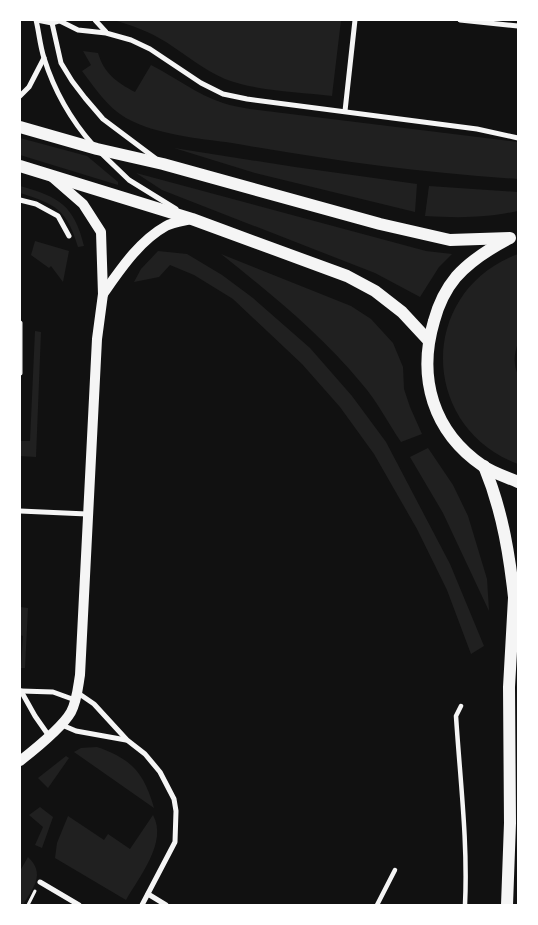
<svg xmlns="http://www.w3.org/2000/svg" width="538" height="925" viewBox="0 0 538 925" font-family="'Fira Sans Condensed',sans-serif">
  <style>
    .green { fill: #202020 }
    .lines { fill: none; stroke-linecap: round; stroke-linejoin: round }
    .path { stroke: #f5f5f5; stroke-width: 3 }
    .pedestrian { stroke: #f5f5f5; stroke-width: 4.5 }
    .minor { stroke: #f5f5f5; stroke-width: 5 }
    .secondary { stroke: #f5f5f5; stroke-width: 10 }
    .trunk { stroke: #f5f5f5; stroke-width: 12 }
  </style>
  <rect width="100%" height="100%" fill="#111"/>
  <g class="green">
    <path d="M113 20H341L332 96C299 92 255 91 225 79 204 70 186 55 166 42 150 32 132 25 113 20Z"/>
    <path d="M83 51 98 53C104 73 116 82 135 92L151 65C175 77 198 95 223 103 232 106 241 107 250 109L518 142V179C422 173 327 160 232 143 197 138 157 135 126 118 107 107 95 88 82 71L91 65Z"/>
    <polygon points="20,138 87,156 118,182 118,185 20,155"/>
    <polygon points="174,148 295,167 417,184 415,212 255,173"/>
    <polygon points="136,173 400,244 426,251 452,254 439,267 420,297 375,273 162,190"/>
    <path d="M20 186C59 197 74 205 84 246L78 247C67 210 56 204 20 193Z"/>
    <path d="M429 186 518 192V211C484 218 460 218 425 216Z"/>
    <polygon points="35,241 69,251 63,282 51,266 49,268 31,255"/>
    <polygon points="158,251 187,254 222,275 253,298 310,348 352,396 386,442 450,564 484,646 471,654 447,590 417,529 374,454 340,407 302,364 233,299 194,275 170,265 159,277 134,282 141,269"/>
    <path d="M221 254 351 306 371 319 393 343 403 367 404 389 410 407 422 434 401 442C388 423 377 401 362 384 321 334 271 294 221 254Z"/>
    <path d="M518 254V343C514 354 513 364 518 375V464C418 426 418 291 518 254Z"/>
    <polygon points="35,331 41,332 36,457 20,456 20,441 30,441"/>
    <polygon points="428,448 453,485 468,516 487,579 489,611 443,513 410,457"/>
    <polygon points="20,607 28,608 25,668 21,668 23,636 20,635"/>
    <path d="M97 747C132 759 144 773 154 808L74 752 81 748Z"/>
    <polygon points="66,756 69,758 48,788 38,778"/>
    <polygon points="40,807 53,817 42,848 35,845 43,827 29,815"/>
    <path d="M153 815C168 842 139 877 126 900L55 858 57 843 68 816 104 840 108 834 130 849Z"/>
    <path d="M28 857C46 874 33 888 23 905H20V871Z"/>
  </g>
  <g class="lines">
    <polyline class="path" points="28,905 35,891"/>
    <g class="pedestrian">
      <path d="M461 706 456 716C460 779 468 842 465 905"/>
      <polyline points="377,905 395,870"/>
    </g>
    <g class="minor">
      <path d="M36 20C39 32 40 46 44 58 54 90 71 120 93 145"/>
      <polyline points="37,20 52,23 62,20"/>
      <polyline points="95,20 106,32"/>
      <polyline points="460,20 518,26"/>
      <polyline points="60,21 78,30 106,33 131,40 150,49 201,83 223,94 247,99 477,129 518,138"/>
      <polyline points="52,23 61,63 72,81 85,98 103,119 155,158"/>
      <polyline points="20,96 29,87 44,58"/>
      <polyline points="345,111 355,20"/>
      <polyline points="101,153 129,180 176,209"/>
      <polyline points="20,200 36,204 58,216 69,236"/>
      <polyline points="20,323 20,373"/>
      <polyline points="20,511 87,514"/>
      <polyline points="21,691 53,692 75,700"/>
      <polyline points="21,691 35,716 49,736"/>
      <polyline points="78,693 94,704 127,740 145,754 160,772 174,799 176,811 175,842 142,905"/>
      <polyline points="62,725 76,731 126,740"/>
      <polyline points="40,882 79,905"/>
      <polyline points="148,894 166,905"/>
    </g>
    <g class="secondary">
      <path d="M103 294C120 270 139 241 166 226 173 222 184 221 192 219"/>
      <path d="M20 761C34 750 62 728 71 712 77 701 78 687 80 675L97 339 103 294 101 232 83 204 52 177"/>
    </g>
    <g class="trunk">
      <polyline points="20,127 97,149 163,164 380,224 450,240 510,238"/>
      <polyline points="20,166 192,219 347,276 375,291 402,312 428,340"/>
      <path d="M508 239C489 249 471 260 456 277 446 289 438 306 434 321 417 378 433 432 483 466 493 473 507 477 518 482"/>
      <path d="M484 466C503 512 510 558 515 606"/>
      <polyline points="507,905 510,823 509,687 514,598"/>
    </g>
  </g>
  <rect width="538" height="925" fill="none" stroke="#ffffff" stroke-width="42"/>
</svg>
